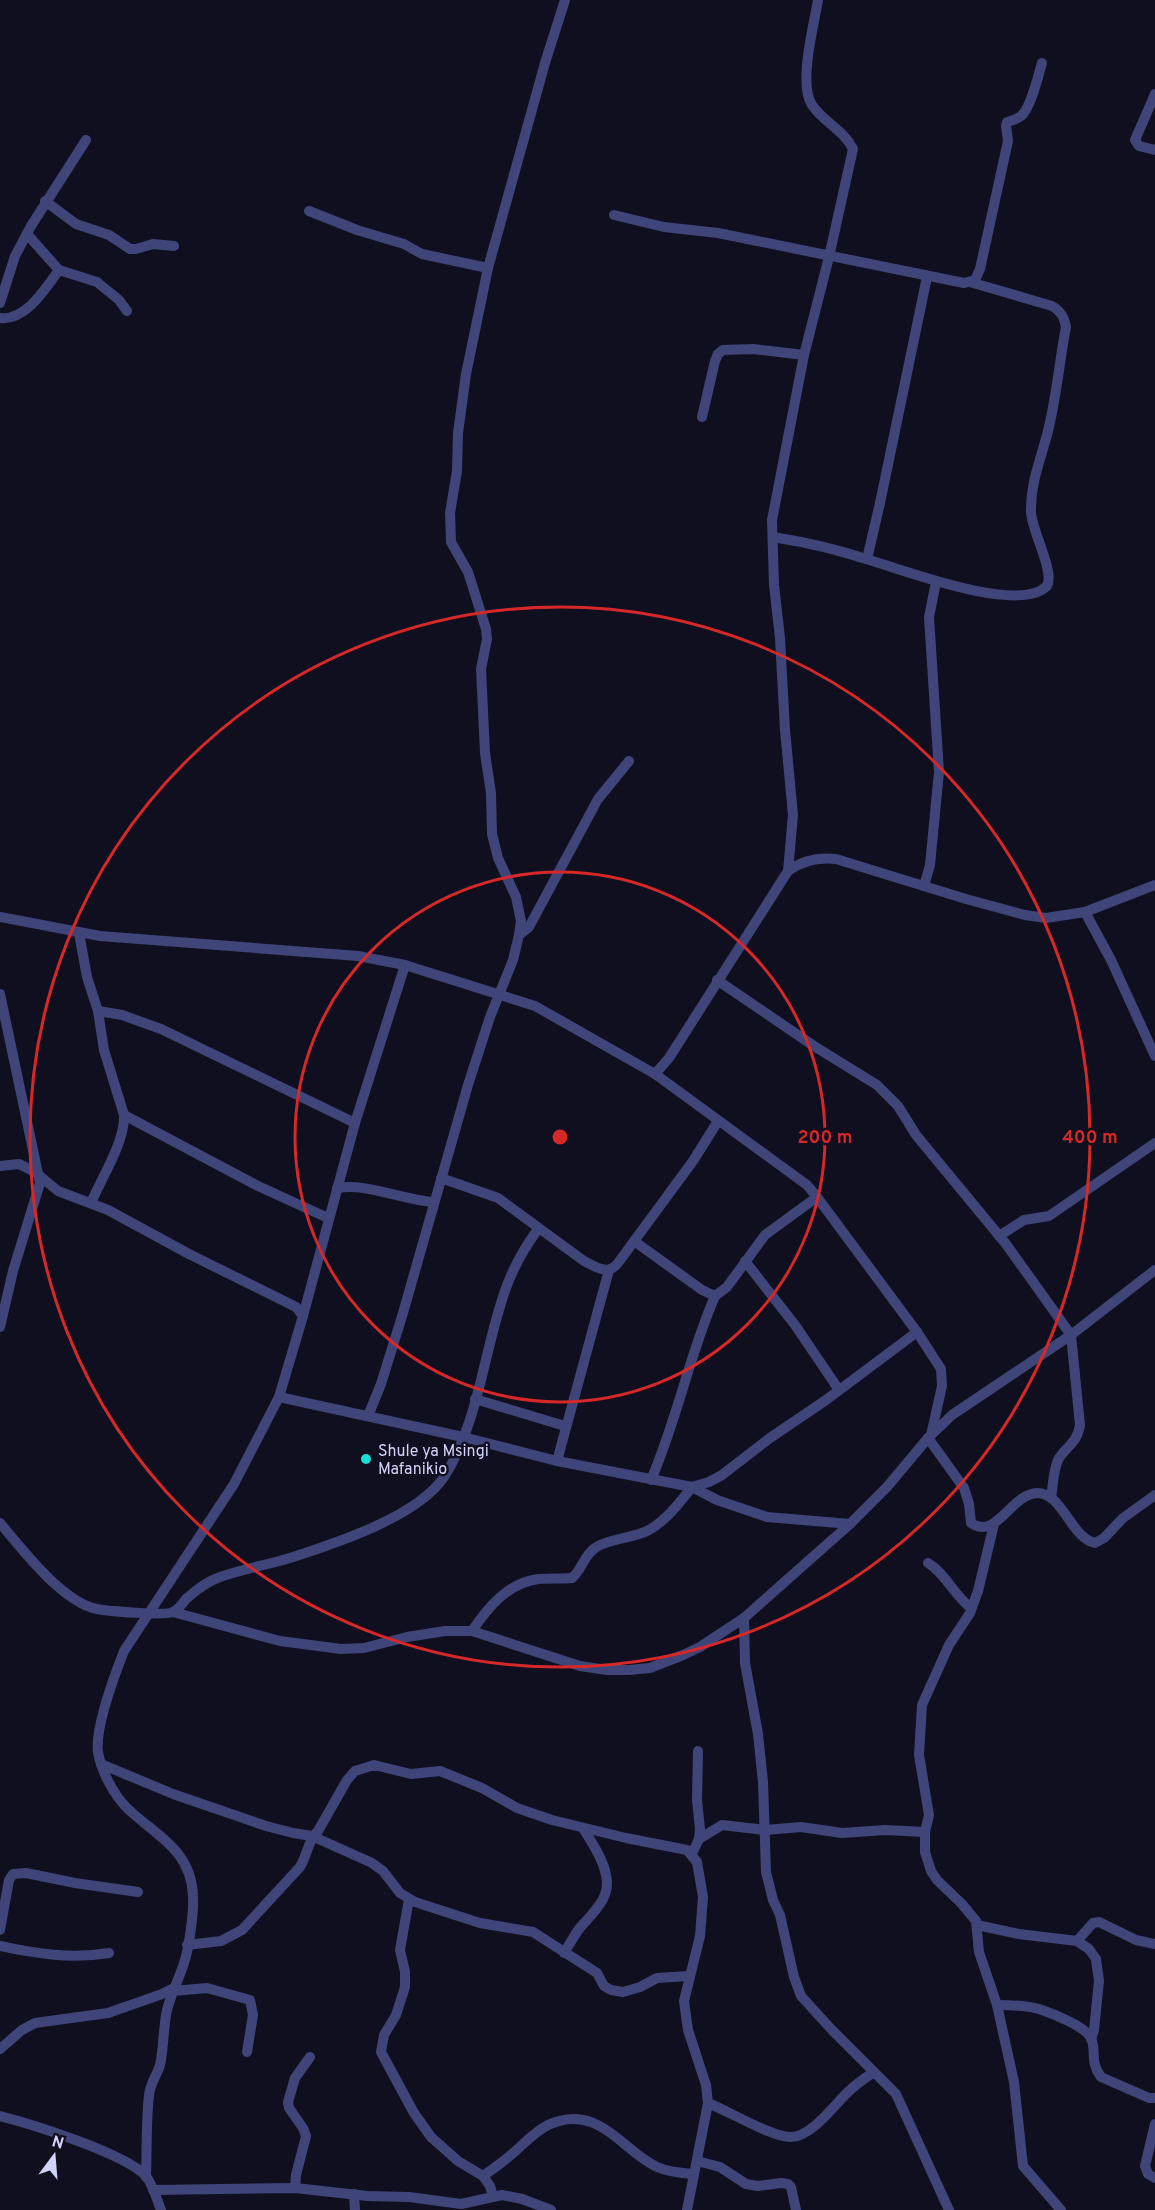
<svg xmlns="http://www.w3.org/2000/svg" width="1155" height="2210" viewBox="0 0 1155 2210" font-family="Overpass,sans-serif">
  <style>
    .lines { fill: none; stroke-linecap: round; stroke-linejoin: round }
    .minor { stroke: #3f4579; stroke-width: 10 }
    .ring { fill: none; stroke: #d62828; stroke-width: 3 }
    .poi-dot { fill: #19dfd9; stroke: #100f1f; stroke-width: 2 }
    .labels { text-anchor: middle; stroke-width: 5; stroke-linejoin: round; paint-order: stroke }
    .poi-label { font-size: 16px; fill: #d2d3fa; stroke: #100f1f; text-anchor: start }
    .centre { fill: #d62828; stroke: #100f1f; stroke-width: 3 }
    .ring-label { font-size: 18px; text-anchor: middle; font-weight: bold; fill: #d62828; stroke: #100f1f; stroke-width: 5; stroke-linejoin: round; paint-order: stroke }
  </style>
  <rect width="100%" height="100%" fill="#100f1f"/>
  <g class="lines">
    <g class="minor">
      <polyline points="1155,94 1135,140 1139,146 1155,150"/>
      <polyline points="45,201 76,224 109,235 130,249 136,249 153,244 174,246"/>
      <polyline points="309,211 357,230 404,244 422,254 488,268"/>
      <path d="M614 215 664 227 718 233 964 283 975 280 980 269 1008 141 1006 126 1007 122C1011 121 1017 119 1021 116 1031 108 1038 76 1042 63"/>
      <polyline points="27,234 59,270 97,282 119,300 127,311"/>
      <polyline points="0,303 15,256 31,226 86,140"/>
      <path d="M0 318C26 321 45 289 59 270"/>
      <polyline points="702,417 715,361 718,354 723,350 753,349 804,355"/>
      <path d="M773 537C804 542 836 549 866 559 901 569 1018 615 1047 586 1055 572 1032 532 1031 512 1030 479 1044 453 1050 422 1057 391 1060 358 1066 327 1064 317 1061 311 1052 306L970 282"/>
      <polyline points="867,559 880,503 927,277"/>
      <path d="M788 871 793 815 785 730 780 638 774 585 772 520 804 355 829 257 853 149C844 130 823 122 812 105 798 84 814 25 818 0"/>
      <polyline points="924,886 930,865 939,772 929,617 936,582"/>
      <polyline points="1085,912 1111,960 1155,1056"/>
      <polyline points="0,917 100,936 358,956 405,965 535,1006 655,1074 807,1185 817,1197 917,1332 941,1369 942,1386 931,1435"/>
      <path d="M79 933 87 977 98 1011 104 1050 124 1115C125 1142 102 1177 91 1203"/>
      <polyline points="519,935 529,927 598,799 629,761"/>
      <path d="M717 980 814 1046 877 1085 898 1106 916 1135 1006 1244 1071 1335 1080 1425C1077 1443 1068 1445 1059 1458 1053 1469 1053 1486 1051 1498"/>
      <polyline points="0,994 40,1183 13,1271 0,1327"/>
      <polyline points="98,1011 122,1015 161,1029 355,1123"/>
      <path d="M655 1074 669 1058 788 871C803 860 818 857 836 859L966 899 1025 915 1046 918 1085 912 1155 885"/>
      <polyline points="124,1115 258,1186 328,1218"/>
      <polyline points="0,1166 19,1164 35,1172 58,1191 108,1210 189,1254 296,1307 303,1316"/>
      <path d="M441 1178 498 1198 584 1261C596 1267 608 1276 618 1263L693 1161 718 1121"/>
      <path d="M337 1188C370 1183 400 1200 434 1202"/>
      <polyline points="999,1236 1024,1220 1049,1216 1155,1143"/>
      <polyline points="634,1241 702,1290 715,1296 727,1287 765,1235 817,1197"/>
      <polyline points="745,1261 795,1325 839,1390"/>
      <polyline points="279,1397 463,1437 557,1461 692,1487 709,1482 722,1475 770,1438 826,1400 917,1332"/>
      <polyline points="475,1399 565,1426"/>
      <polyline points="368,1416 381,1384 403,1313 468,1085 490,1017 513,960 519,935 521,921 516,897 498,858 492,834 491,793 485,753 481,669 487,639 486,629 468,572 451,542 450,513 457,471 458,433 466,374 488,268 545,63 565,0"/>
      <path d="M928 1438 964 1488 969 1504 971 1523C996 1541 1011 1494 1037 1493 1063 1493 1070 1537 1095 1543L1104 1538 1123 1518 1155 1495"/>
      <polyline points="557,1461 609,1270"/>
      <path d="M651 1480C677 1420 689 1356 715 1296"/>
      <path d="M0 1523C22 1549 62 1602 97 1609 107 1611 166 1616 173 1612 178 1610 183 1603 186 1599 196 1590 208 1581 220 1577 243 1569 267 1565 290 1558 336 1543 417 1517 444 1477 479 1423 484 1348 506 1288 514 1266 525 1247 538 1229"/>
      <polyline points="994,1524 978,1591 970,1613 949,1645 922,1705 919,1755 929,1815 925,1832 925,1852 931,1871 937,1880 962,1904 976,1921 979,1952 997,2005 1014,2082 1023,2166 1061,2210"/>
      <path d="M928 1563C945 1573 954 1595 971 1608"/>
      <polyline points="173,1612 280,1641 341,1649 364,1648 407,1637 445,1631 472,1631 580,1666 607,1670 629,1670 650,1668 683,1655 700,1647 744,1618"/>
      <path d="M472 1631C488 1607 508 1583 538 1579 549 1578 560 1579 572 1578 582 1570 584 1555 595 1548 610 1538 632 1539 649 1530 667 1520 680 1502 692 1487L717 1500 767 1517 850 1524"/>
      <polyline points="101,1764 173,1794 266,1826 293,1833 312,1836 372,1863 383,1871 400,1893 415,1902 480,1923 533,1932 597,1973 604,1986 611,1990 623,1992 640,1987 657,1978 689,1976"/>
      <polyline points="699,1839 722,1825 765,1830 801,1827 842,1833 885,1830 925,1832"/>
      <polyline points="692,1854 699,1839 700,1829 697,1800 698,1751"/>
      <polyline points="409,1899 400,1950 405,1972 405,1987 396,2015 384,2035 381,2052 414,2113 431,2137 458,2161 483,2176 490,2186 493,2196"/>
      <polyline points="977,1925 1019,1934 1077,1941 1089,1949 1096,1959 1099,1981 1094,2030 1091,2039"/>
      <polyline points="0,1930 9,1880 13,1874 26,1873 75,1883 138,1892"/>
      <polyline points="1077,1941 1093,1923 1099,1922 1136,1940 1155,1944"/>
      <path d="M187 1945 221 1941 242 1930 300 1867C307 1856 308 1840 318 1831L347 1780 355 1771 374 1765 411 1774 440 1771 482 1788 517 1808 552 1820 626 1838 687 1850 697 1862 703 1897 700 1936 684 2001 688 2030 706 2085 708 2103 687 2210"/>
      <path d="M0 1946C36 1954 72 1959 109 1953"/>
      <path d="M564 1953C569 1945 574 1936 579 1929 592 1913 612 1898 606 1875 603 1859 592 1843 583 1828"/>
      <polyline points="173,1991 207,1988 250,2000 253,2015 247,2052"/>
      <path d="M997 2005C1011 2005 1025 2005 1039 2009 1051 2013 1085 2026 1091 2038 1097 2051 1089 2061 1101 2077L1149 2098H1155"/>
      <polyline points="0,2049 22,2030 35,2023 108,2013 162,1994 174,1988"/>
      <path d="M708 2103C728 2111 772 2137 790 2137 811 2138 834 2105 848 2092 856 2084 865 2078 874 2072"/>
      <path d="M0 2116C32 2124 126 2154 146 2176 153 2185 157 2200 161 2210"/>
      <polyline points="1155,2124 1145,2166 1148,2174 1155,2178"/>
      <polyline points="697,2161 720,2167 746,2184 758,2186 781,2183 788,2184 791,2187 796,2210"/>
      <path d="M483 2176C493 2169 503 2162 512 2154 524 2144 534 2132 548 2125 598 2102 621 2150 657 2167 668 2172 681 2173 693 2174"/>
      <path d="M146 2177C147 2150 146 2121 149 2095 150 2084 157 2075 160 2065 164 2047 163 2028 167 2010 171 1994 179 1979 184 1963 189 1949 194 1911 193 1896 191 1849 156 1836 127 1808 114 1795 101 1771 98 1752 95 1728 115 1674 124 1651L234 1484 279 1397 303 1316 355 1123 405 965"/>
      <polyline points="295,2188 296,2175 306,2136 303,2128 289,2108 288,2102 295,2078 310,2057"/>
      <polyline points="153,2190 295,2188 367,2196 409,2197 461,2204 502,2195 522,2199 551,2210"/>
      <polyline points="354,2194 355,2210"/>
      <polyline points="949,2210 896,2094 832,2030 801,1996 794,1977 780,1915 773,1900 766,1872 763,1782 758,1734 745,1663 744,1618 850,1524 887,1487 928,1438 952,1415 1071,1335 1155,1270"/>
    </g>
  </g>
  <g class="ring">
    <circle cx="560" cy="1137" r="265"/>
    <circle cx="560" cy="1137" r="530"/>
  </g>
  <circle class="poi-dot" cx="366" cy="1459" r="6"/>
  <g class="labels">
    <g class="poi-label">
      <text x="378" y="1456">Shule ya Msingi<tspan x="378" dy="18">Mafanikio</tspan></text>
    </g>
  </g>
  <circle cx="560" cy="1137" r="9" class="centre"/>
  <g class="ring-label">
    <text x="825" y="1143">200 m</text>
    <text x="1090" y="1143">400 m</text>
  </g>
  <g transform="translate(54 2156) rotate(16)" stroke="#100f1f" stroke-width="4.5" paint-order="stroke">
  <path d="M0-4.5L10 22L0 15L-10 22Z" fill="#d2d3fa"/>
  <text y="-9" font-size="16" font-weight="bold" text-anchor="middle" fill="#d2d3fa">N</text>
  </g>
</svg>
